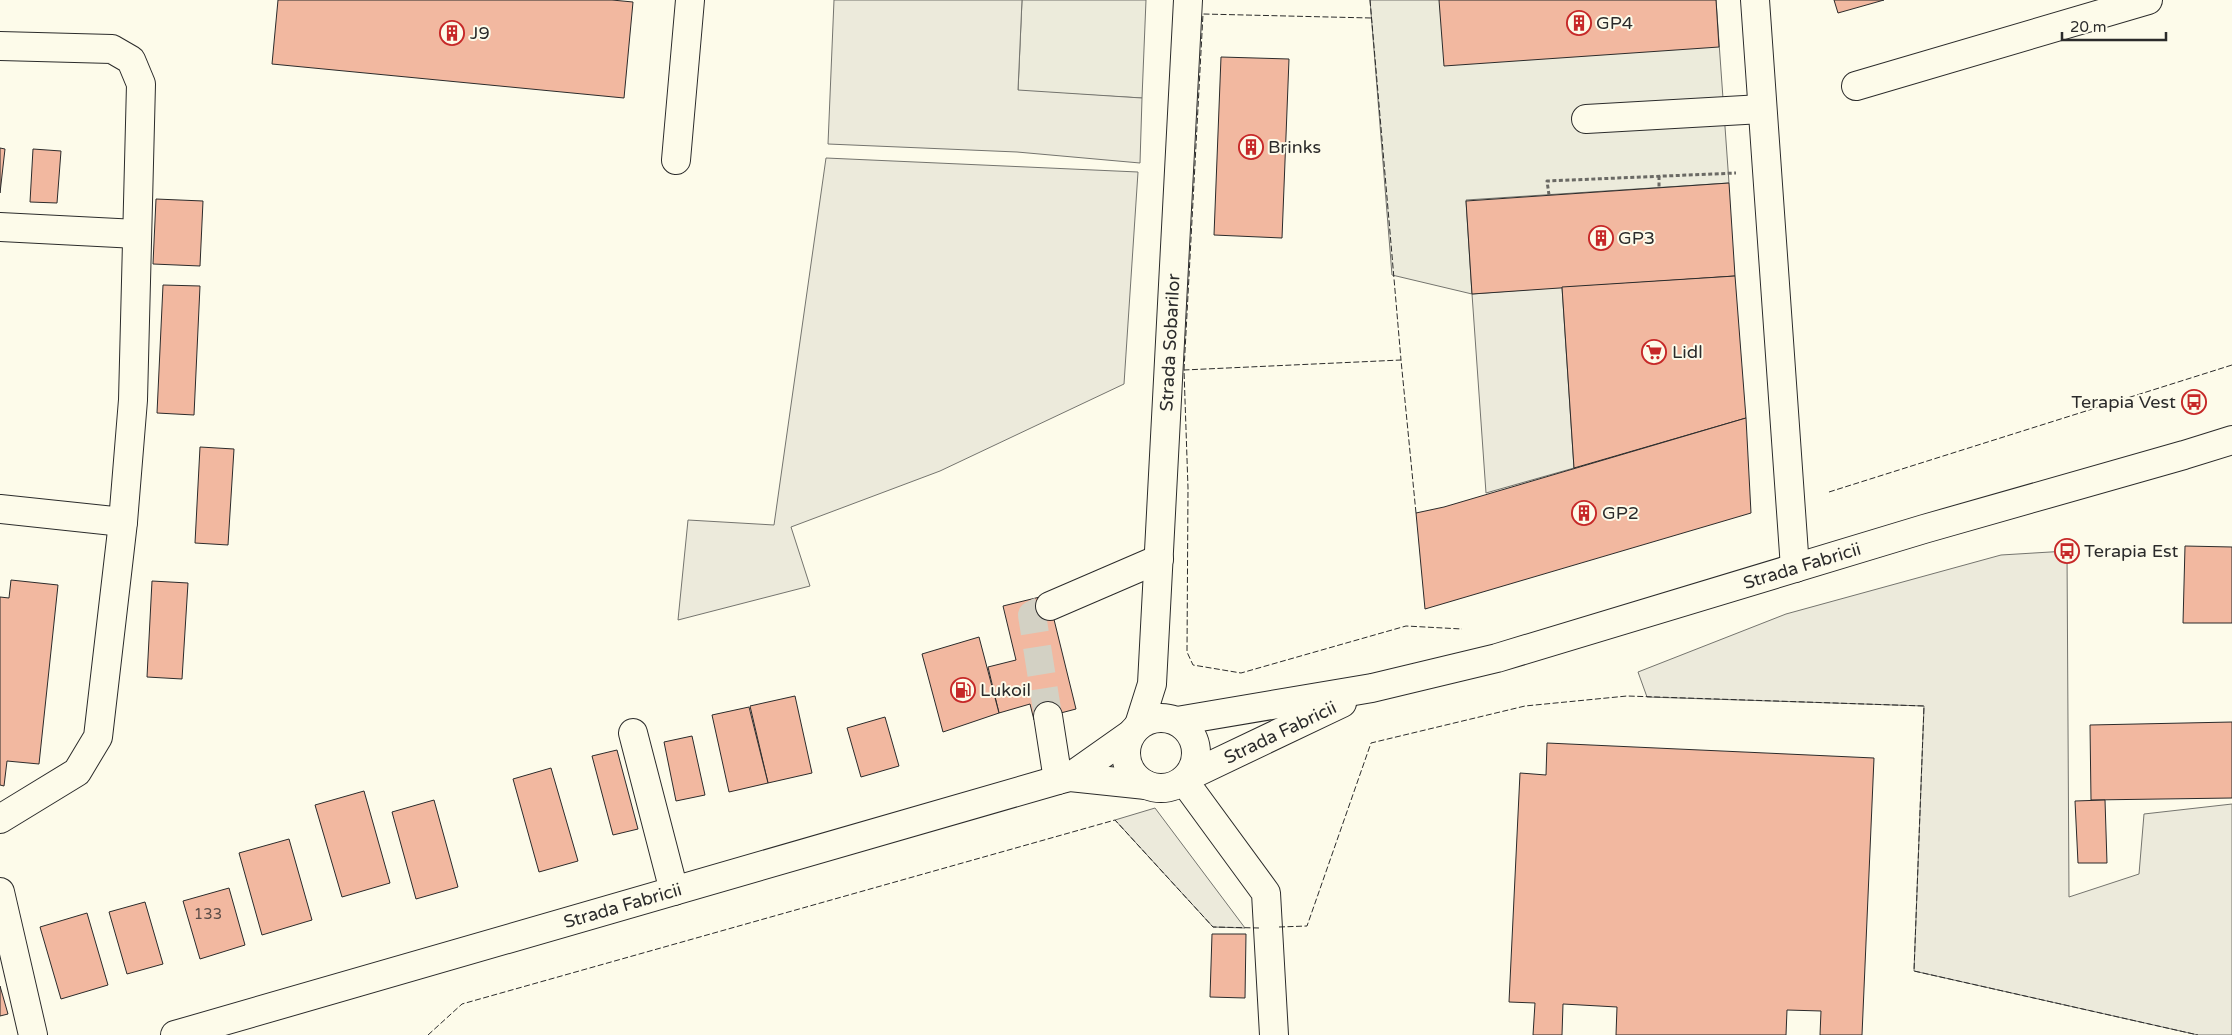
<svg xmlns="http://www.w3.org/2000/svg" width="2232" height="1035" viewBox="0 0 2232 1035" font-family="'Varela Round',sans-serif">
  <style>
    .green { fill: #ecebdb; stroke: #74746e }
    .parking { fill: #eceadb; stroke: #74746e }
    .building { fill: #f2b8a0; stroke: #2b2b2b }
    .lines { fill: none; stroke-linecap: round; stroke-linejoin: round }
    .minor-tunnel { stroke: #d3d1c4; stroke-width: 28; stroke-dasharray: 28 14; stroke-linecap: butt }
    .minor-casing { stroke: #2b2b2b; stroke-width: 30 }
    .major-casing { stroke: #2b2b2b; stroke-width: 30 }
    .path { stroke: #6a6964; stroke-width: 3; stroke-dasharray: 4 2.5; stroke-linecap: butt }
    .minor { stroke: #fdfbea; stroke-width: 28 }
    .major { stroke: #fdfbea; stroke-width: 28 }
    .fence { stroke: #2b2b2b; stroke-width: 1; stroke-dasharray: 6 2.5; stroke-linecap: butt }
    .labels { text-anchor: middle; stroke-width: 4; stroke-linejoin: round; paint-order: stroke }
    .number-label { font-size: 15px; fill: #5d4e48 }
    .poi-label { font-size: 18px; fill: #2b2b2b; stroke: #fdfbea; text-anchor: start }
    .street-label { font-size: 18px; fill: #2b2b2b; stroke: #fdfbea }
  </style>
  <rect width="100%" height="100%" fill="#fdfbea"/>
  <g class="green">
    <polygon points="1022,0 1146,0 1142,98 1018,91"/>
    <polygon points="1370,0 1716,0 1729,183 1466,200 1472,294 1392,275"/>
  </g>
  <g class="parking">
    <polygon points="834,0 1022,0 1018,90 1142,98 1140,163 1017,152 828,144"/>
    <polygon points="826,158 1138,172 1124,384 940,471 791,527 810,586 678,620 688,520 774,525"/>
    <polygon points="1562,287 1574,468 1486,493 1472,294"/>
    <polygon points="2067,551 2069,897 2139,874 2144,814 2232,804 2232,1035 2198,1035 1914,971 1924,706 1647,697 1638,672 1786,614 2001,555"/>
    <polygon points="1155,808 1245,928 1213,927 1115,820"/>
  </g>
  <g class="building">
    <polygon points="278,0 612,0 633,2 624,98 272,64"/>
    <polygon points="1439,0 1716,0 1719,47 1444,66"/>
    <polygon points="1834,0 1884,0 1838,13"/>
    <polygon points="1221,57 1289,59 1282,238 1214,235"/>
    <polygon points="0,148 5,149 0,193"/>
    <polygon points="33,149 61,151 57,203 30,202"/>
    <polygon points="1729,183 1735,276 1472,294 1466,201"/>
    <polygon points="156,199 203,201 200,266 153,264"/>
    <polygon points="1735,276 1746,418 1574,468 1562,287"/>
    <polygon points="163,285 200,286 194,415 157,413"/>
    <polygon points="1746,418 1751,513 1425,609 1416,513 1444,507"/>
    <polygon points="200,447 234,449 228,545 195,543"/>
    <polygon points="2185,546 2232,547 2232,623 2183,623"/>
    <polygon points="11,580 58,585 39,764 7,761 4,786 0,785 0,597 9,598"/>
    <polygon points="152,581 188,583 182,679 147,677"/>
    <polygon points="1048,595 1076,709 1034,720 1030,704 999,713 988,667 1016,660 1003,606"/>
    <polygon points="979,637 999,713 943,732 922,654"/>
    <polygon points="795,696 812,773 768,783 750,706"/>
    <polygon points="749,707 768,783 729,792 712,715"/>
    <polygon points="885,717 899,766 861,777 847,728"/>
    <polygon points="2232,722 2232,798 2091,800 2090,725"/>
    <polygon points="692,736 705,795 676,801 664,742"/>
    <polygon points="1547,743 1874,758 1862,1035 1820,1035 1821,1011 1787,1010 1786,1035 1616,1035 1617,1007 1563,1004 1562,1035 1533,1035 1535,1003 1509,1002 1520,773 1546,775"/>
    <polygon points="617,750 638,829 613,835 592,756"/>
    <polygon points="551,768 578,861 539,872 513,779"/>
    <polygon points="364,791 390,883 342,897 315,805"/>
    <polygon points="434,800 458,887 416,899 392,812"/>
    <polygon points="2105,800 2107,863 2078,863 2075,801"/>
    <polygon points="289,839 312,920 262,935 239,853"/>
    <polygon points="229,888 245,945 200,959 183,901"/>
    <polygon points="145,902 163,964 127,974 109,912"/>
    <polygon points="87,913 108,985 61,999 40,927"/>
    <polygon points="1212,934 1246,934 1245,998 1210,997"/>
    <polygon points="0,986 8,1014 0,1016"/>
  </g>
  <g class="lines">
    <polyline class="minor-tunnel" points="1048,716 1032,615 1050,606"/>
    <defs>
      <g id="minor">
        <polyline points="1755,0 1795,568"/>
        <polyline points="0,46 112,49 131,60 141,84 133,400 123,522 98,737 77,772 0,819"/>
        <polyline points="1856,86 2148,0"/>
        <polyline points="1586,119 1762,109"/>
        <polyline points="676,160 690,0"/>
        <polyline points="0,227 137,234"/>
        <polyline points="0,509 123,522"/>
        <polyline points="1050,606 1159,559"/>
        <polyline points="1048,716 1058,780"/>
        <path id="s1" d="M1139 725 1152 684 1188 0"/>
        <polyline points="633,733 674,891"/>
        <polyline points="1184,781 1266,893 1274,1035"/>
        <polyline points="0,892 33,1035"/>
      </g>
      <g id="major">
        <circle cx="1161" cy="753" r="35"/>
        <path id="s2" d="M1177 721 1372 688 1497 658 1924 529 2184 455 2232 440"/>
        <path id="s3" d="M1189 776 1342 703"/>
        <polyline points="1070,777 1131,734"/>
        <path id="s4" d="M175 1035 1058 780 1070 777 1146 785"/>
      </g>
    </defs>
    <use href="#minor" class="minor-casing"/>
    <use href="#major" class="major-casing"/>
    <g class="path">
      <polyline points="1659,176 1659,188"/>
      <polyline points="1549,195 1547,181 1736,173"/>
    </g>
    <use href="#minor" class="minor"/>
    <use href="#major" class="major"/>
    <g class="fence">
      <polyline points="1370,0 1401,360"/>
      <polyline points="1184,370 1203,14 1371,18"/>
      <polyline points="1829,492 2232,365"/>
      <polyline points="1416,513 1401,360 1184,370 1188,488 1187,652 1193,665 1241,673 1406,626 1462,629"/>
      <polyline points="1279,927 1307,926 1371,743 1525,706 1627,696 1924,706 1914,971 2198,1035"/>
      <polyline points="428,1035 462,1004 1115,820 1213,927 1259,928"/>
    </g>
  </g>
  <defs>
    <symbol id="building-ring" viewBox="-11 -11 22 22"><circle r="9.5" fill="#fdfbea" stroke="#c62828" stroke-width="1.5"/><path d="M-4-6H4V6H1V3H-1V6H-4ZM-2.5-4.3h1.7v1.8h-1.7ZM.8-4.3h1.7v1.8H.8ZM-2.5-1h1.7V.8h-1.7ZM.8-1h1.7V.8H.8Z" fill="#c62828"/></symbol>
    <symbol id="supermarket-ring" viewBox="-11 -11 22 22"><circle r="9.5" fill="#fdfbea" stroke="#c62828" stroke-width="1.5"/><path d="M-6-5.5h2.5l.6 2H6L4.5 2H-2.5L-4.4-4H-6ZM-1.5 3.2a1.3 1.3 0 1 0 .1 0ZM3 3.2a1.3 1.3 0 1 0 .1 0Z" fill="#c62828"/></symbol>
    <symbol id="bus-ring" viewBox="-11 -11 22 22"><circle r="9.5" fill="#fdfbea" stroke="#c62828" stroke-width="1.5"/><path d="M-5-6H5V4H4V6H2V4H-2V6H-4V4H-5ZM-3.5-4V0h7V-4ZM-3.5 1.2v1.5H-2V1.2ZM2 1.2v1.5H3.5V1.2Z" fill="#c62828"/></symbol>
    <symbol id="fuel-ring" viewBox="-11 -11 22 22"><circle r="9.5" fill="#fdfbea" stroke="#c62828" stroke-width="1.5"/><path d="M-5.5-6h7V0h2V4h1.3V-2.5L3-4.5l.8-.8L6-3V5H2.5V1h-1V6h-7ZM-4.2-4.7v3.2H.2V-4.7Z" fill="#c62828"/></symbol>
  </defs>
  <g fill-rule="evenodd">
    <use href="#building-ring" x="1565" y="9" width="28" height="28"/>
    <use href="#building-ring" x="438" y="19" width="28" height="28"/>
    <use href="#building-ring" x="1237" y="133" width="28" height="28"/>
    <use href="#building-ring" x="1587" y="224" width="28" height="28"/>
    <use href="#supermarket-ring" x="1640" y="338" width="28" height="28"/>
    <use href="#bus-ring" x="2180" y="388" width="28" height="28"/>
    <use href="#building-ring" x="1570" y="499" width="28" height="28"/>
    <use href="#bus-ring" x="2053" y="537" width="28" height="28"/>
    <use href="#fuel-ring" x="949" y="676" width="28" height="28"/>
  </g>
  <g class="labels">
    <g class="number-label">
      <text x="208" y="919">133</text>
    </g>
    <g class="poi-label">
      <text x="1596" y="29">GP4</text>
      <text x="470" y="39">J9</text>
      <text x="1268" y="153">Brinks</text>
      <text x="1618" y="244">GP3</text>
      <text x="1672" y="358">Lidl</text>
      <text x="2176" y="408" text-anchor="end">Terapia Vest</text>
      <text x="1602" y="519">GP2</text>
      <text x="2084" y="557">Terapia Est</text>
      <text x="980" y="696">Lukoil</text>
    </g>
    <g class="street-label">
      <text dy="6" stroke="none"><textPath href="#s1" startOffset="385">Strada Sobarilor</textPath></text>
      <text dy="6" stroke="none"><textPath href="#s2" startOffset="645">Strada Fabricii</textPath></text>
      <text dy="6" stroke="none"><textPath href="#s3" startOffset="101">Strada Fabricii</textPath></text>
      <text dy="6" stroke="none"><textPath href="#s4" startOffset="466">Strada Fabricii</textPath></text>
    </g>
  </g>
  <path d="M2062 32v8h104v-8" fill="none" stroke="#2b2b2b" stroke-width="2.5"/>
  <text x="2070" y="32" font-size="15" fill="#2b2b2b" stroke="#fdfbea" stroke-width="4" paint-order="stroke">20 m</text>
</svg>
